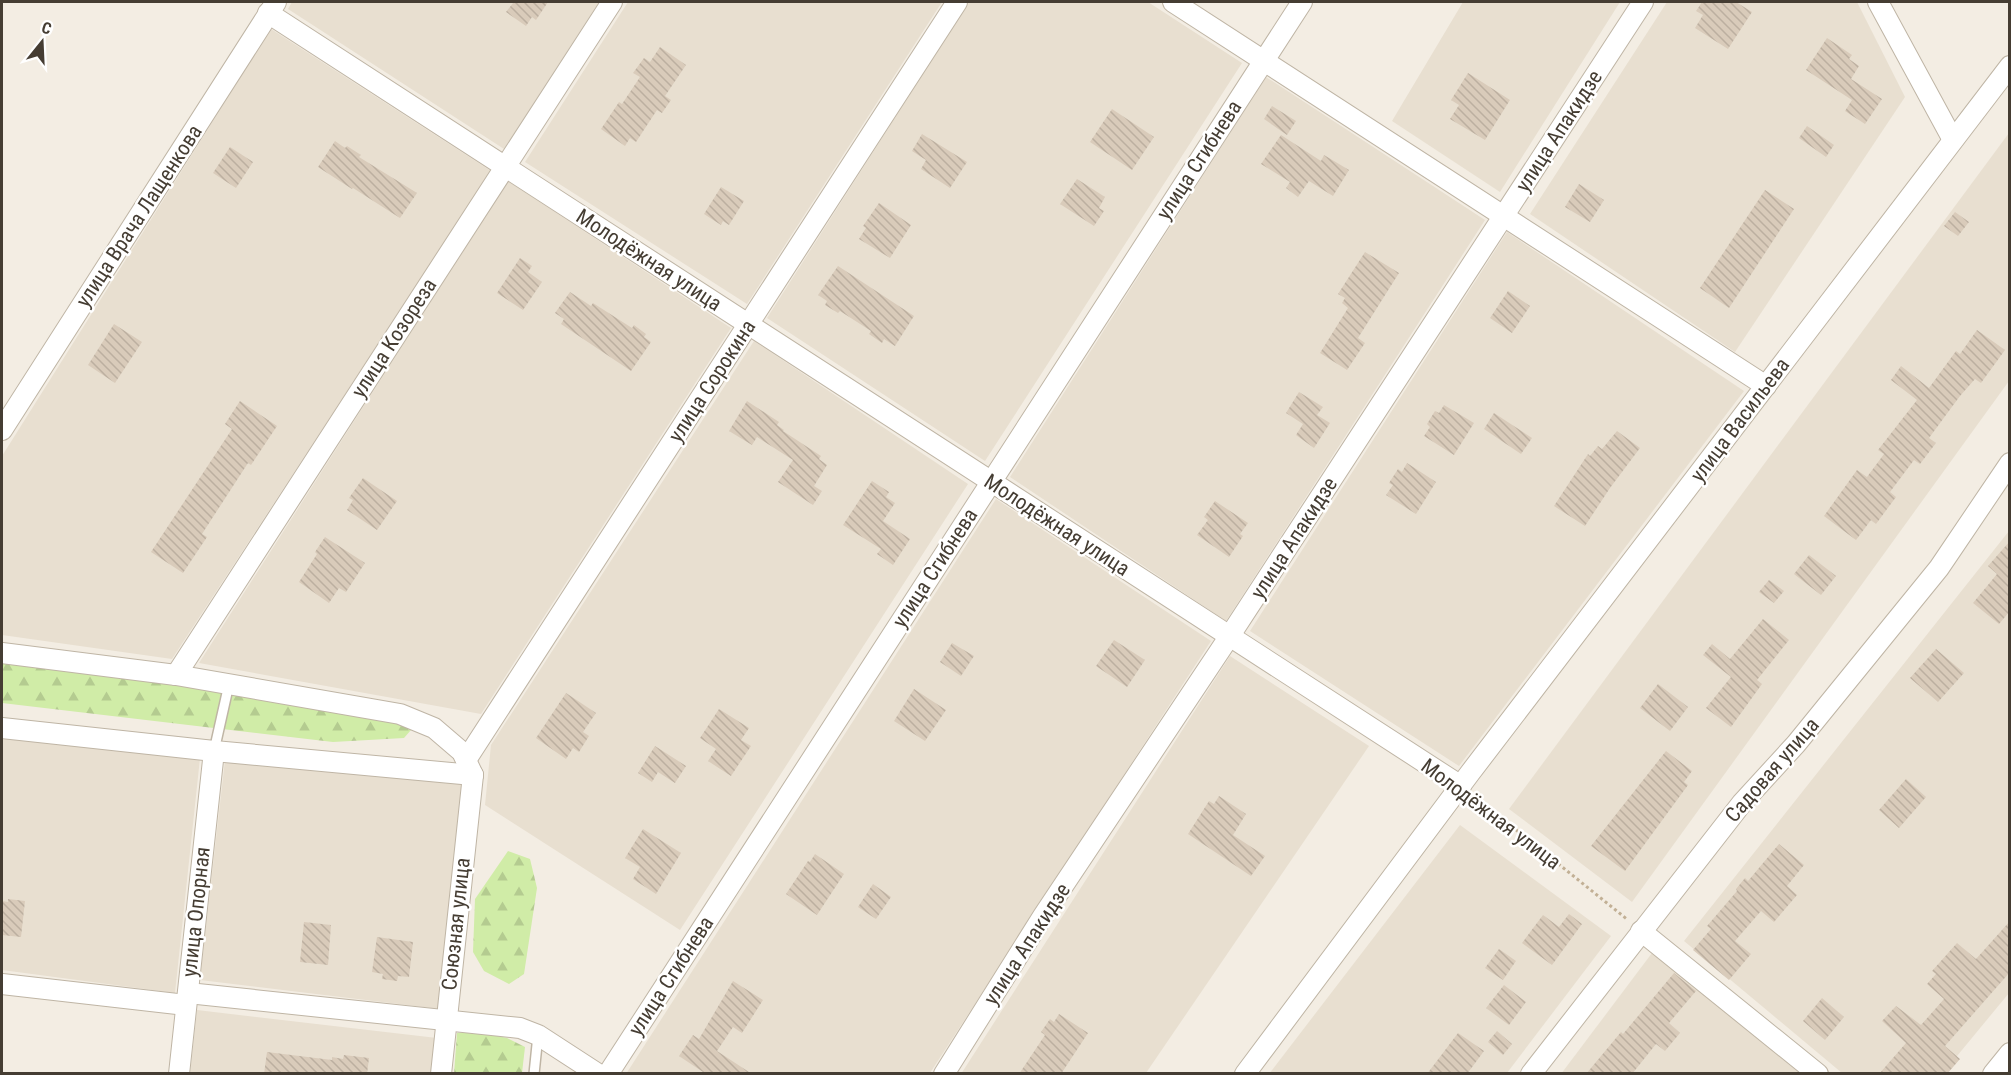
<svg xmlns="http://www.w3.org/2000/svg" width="2011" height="1075" viewBox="0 0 2011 1075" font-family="'Roboto Condensed',sans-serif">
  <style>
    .residential { fill: #e8dfd0 }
    .forest { fill: url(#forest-firs) }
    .building { fill: url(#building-back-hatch) }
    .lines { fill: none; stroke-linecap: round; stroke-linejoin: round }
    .service-casing { stroke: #bfb5a5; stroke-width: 12 }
    .minor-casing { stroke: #bfb5a5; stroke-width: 22 }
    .path { stroke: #c2b095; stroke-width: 3; stroke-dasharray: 3 3; stroke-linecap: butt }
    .service { stroke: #fff; stroke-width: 9 }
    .minor { stroke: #fff; stroke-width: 20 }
    .labels { text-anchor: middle; stroke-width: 5; stroke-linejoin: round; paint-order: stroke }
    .street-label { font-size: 21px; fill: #453d33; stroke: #fff }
  </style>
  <defs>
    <pattern id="forest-firs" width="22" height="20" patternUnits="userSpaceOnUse" patternTransform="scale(1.5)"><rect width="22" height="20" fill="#d0eca7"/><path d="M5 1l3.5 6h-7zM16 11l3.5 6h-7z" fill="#b4cb90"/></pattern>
    <pattern id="building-back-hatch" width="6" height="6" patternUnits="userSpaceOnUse" patternTransform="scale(1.5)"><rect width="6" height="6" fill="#d9cbba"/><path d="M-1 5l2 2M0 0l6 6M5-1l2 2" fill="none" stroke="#bcafa0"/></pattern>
  </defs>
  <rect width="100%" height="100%" fill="#f3ede3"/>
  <g class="residential">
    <polygon points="292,2 599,2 504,149 288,9"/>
    <polygon points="628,2 942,2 747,304 525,162"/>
    <polygon points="969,2 1148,2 1242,63 985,461 767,318"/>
    <polygon points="1463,2 1620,2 1500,192 1392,121"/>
    <polygon points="1667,2 1857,2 1905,97 1735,352 1530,214"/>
    <polygon points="271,29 491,171 172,659 2,635 2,456"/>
    <polygon points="1266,77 1485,220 1226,621 1010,477"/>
    <polygon points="2009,133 2009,381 1632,902 1509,809"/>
    <polygon points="508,181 731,328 481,714 199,663"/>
    <polygon points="1507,232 1744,391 1459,766 1250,631"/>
    <polygon points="754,341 968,484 680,930 485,805 491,745"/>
    <polygon points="996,499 1211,641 930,1073 626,1074"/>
    <polygon points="2009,531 2009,993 1943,1073 1842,1073 1684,941"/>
    <polygon points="1230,656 1369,746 1146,1073 961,1074"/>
    <polygon points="2,734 200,758 175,993 2,970"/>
    <polygon points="225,760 463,783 440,1009 200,980"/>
    <polygon points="1460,825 1611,936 1507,1073 1269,1074"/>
    <polygon points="1652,953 1800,1073 1561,1074"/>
    <polygon points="197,1010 437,1038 434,1073 190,1074"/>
  </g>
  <g class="forest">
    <polygon points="2,658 227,687 395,721 411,730 404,738 333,742 2,703"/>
    <polygon points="508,851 530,859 537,888 524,974 509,984 484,971 473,952 475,899"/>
    <polygon points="475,1031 507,1038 525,1047 522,1073 454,1074 457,1033"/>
  </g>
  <g class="building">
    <polygon points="511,2 548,2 536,20 532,17 526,26 506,12 513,3"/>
    <polygon points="1702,2 1736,2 1752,12 1728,49 1695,28 1703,15 1696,11"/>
    <polygon points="1827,38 1852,55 1849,59 1859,66 1851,79 1882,99 1865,124 1845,111 1852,100 1806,70"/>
    <polygon points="660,47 686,65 665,96 671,100 662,113 657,110 636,142 630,138 625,146 601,129 619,102 622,104 640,77 633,73 644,58 650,62"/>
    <polygon points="1468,73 1510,100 1485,140 1450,119 1459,105 1451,100"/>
    <polygon points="1272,106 1296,121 1287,135 1264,119"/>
    <polygon points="1112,109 1154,137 1132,170 1090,142"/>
    <polygon points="1807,126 1834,145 1826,157 1799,138"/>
    <polygon points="922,134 967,162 950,188 921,169 926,160 912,151"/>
    <polygon points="1281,135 1321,161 1324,155 1349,170 1333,196 1309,181 1298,197 1286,188 1290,182 1261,164"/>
    <polygon points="335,141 345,148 347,146 361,155 359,157 417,193 400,218 353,188 352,189 318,167"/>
    <polygon points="230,147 253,162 236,188 213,173"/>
    <polygon points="1077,179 1105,197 1099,208 1104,211 1094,226 1060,204"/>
    <polygon points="1579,184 1604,200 1590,222 1565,207"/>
    <polygon points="721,187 744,201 729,225 723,221 721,225 704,214"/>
    <polygon points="1765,190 1794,209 1729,308 1700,288"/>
    <polygon points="879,203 911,225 890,258 859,239 866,228 863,226"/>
    <polygon points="1955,212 1969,222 1958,236 1944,226"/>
    <polygon points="1365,252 1399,273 1358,338 1365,343 1347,370 1320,353 1348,308 1342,303 1345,298 1338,294"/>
    <polygon points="520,258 532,266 528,272 542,282 523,310 497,293"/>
    <polygon points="838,266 914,316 895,346 884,339 882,343 869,334 871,331 840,311 838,313 825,305 827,301 818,295"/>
    <polygon points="1508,291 1530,306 1512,333 1490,318"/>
    <polygon points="570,292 591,306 593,303 632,328 634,325 646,334 644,337 651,342 631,371 561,324 564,319 555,313"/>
    <polygon points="114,324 142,342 115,383 88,365"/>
    <polygon points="1977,330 2005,350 1981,383 1975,379 1960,396 1929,438 1936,443 1920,464 1914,460 1890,492 1896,497 1876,524 1871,520 1856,540 1824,516 1857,470 1867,477 1884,454 1878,450 1917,400 1891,380 1901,366 1929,388 1956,351 1960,354"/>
    <polygon points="1299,392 1323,407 1317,415 1330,423 1314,448 1296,435 1303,424 1286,413"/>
    <polygon points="240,401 277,426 251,465 248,463 202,534 207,537 183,573 151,552 232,429 225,424"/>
    <polygon points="747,401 779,422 777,425 784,430 783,431 821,456 819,459 827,465 814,486 822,491 813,505 778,482 793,460 757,437 752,445 729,431"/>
    <polygon points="1444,405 1474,423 1454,455 1424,436 1430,427 1427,424 1435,411 1439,413"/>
    <polygon points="1494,413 1532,438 1521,454 1484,429"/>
    <polygon points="1617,431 1640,448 1610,488 1585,526 1554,506 1588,454 1590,456 1598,446 1602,449"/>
    <polygon points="1407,463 1436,482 1416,514 1386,495 1393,485 1389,483 1398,469 1402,472"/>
    <polygon points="363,478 397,501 377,530 347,510 353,500 349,498"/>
    <polygon points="872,481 889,492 886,497 895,503 883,521 910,539 893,565 877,554 881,549 843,525"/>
    <polygon points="1215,501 1248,523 1240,534 1243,536 1229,557 1197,535 1208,520 1204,517"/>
    <polygon points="325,537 365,563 346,592 339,588 329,603 299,582 317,554 315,552"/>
    <polygon points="2010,541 2010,611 1999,624 1973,603 1997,574 1988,566"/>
    <polygon points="1809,555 1836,576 1821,595 1794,574"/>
    <polygon points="1769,580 1784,591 1774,603 1759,592"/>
    <polygon points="1763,619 1789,640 1757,680 1762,684 1731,727 1706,708 1731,677 1703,655 1712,644 1730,659"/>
    <polygon points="1114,640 1145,660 1127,687 1096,666"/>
    <polygon points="952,643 974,656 961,676 940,662"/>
    <polygon points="1936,649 1964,673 1938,702 1910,678"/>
    <polygon points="1658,684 1688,707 1670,731 1640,708"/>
    <polygon points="914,689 946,710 925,741 894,721"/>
    <polygon points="566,693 596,713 583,732 589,736 579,752 573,748 566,759 536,738"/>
    <polygon points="719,709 749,728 741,740 751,746 731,776 708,761 716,749 700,738"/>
    <polygon points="655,746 686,766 675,783 658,772 652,782 638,773"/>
    <polygon points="1666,751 1692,771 1684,782 1688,785 1625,871 1591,846"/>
    <polygon points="1906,779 1926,797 1899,828 1879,810"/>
    <polygon points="1219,796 1246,814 1233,835 1265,856 1251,876 1188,834 1209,801 1214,804"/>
    <polygon points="643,829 681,853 656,894 633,879 640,867 625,858"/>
    <polygon points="1779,844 1804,865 1787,886 1797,895 1774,922 1761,911 1735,941 1751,954 1729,980 1693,950 1711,929 1707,926 1737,891 1736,889 1745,878 1748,881"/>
    <polygon points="815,854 844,874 817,915 786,894 808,861 810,862"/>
    <polygon points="873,884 891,897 876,919 858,907"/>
    <polygon points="8,899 25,901 21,937 2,935 2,901 8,902"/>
    <polygon points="1569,914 1582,924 1552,965 1522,943 1543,915 1559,927"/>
    <polygon points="2010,921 2010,972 1945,1046 1960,1059 1947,1074 1879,1074 1906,1043 1882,1021 1896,1006 1921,1025 1944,999 1927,984 1936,974 1932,971 1957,943 1976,959"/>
    <polygon points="304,922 331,925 328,965 300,962"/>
    <polygon points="377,937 413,942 409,977 398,976 397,981 382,979 383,974 372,972"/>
    <polygon points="1499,949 1516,961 1503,980 1485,968"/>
    <polygon points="1674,973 1696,991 1669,1023 1680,1033 1665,1051 1656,1044 1632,1074 1586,1074 1621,1032 1623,1034"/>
    <polygon points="733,981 763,1000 742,1033 733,1027 717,1051 752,1074 706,1074 679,1056 693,1035 699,1039"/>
    <polygon points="1504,985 1526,1002 1509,1025 1486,1008"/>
    <polygon points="1822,998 1844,1017 1825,1040 1803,1021"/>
    <polygon points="1059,1014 1088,1033 1061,1074 1019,1074 1045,1035 1041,1032 1050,1019 1054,1022"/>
    <polygon points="1497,1031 1512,1044 1503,1055 1488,1042"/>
    <polygon points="1458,1033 1484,1051 1467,1074 1427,1074"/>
    <polygon points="267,1052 332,1060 332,1057 343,1059 344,1055 369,1058 367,1074 306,1074 292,1072 292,1074 264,1074"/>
  </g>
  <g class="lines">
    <defs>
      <g id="service">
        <polyline points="214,751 229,684"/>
        <polyline points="534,1074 538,1035"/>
      </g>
      <g id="minor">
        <polyline points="1173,2 1766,386"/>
        <polyline points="1878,2 1953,140"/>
        <polyline points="268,13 1461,786"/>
        <polyline points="2,430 276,2"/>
        <polyline points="2,653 176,675 400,714 434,728 462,752 473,775"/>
        <polyline points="176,675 612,2"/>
        <polyline points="2,728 214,751 473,775"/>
        <polyline points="466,760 957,2"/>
        <polyline points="1641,931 1818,1074"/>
        <polyline points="2,984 186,1005"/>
        <polyline points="188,993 520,1028 538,1035 598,1074"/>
        <polyline points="179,1074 214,751"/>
        <polyline points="441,1074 473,775"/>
        <polyline points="608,1074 1302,2"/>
        <polyline points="944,1074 1043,916 1229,637 1643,2"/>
        <polyline points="1245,1074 1470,773 2010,66"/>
        <polyline points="1531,1074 1742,803 1796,744 1939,568 2010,463"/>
        <polyline points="1993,1074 2010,1053"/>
      </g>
    </defs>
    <use href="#service" class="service-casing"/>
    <use href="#minor" class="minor-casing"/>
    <polyline class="path" points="1474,796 1628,920"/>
    <use href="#service" class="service"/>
    <use href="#minor" class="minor"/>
  </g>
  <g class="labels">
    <g class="street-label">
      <text transform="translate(1559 131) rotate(-57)" y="7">улица Апакидзе</text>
      <text transform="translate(1199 160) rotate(-57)" y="7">улица Сгибнева</text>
      <text transform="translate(139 216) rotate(-57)" y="7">улица Врача Лащенкова</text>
      <text transform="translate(649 260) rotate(33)" y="7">Молодёжная улица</text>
      <text transform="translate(394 338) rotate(-57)" y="7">улица Козореза</text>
      <text transform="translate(712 381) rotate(-57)" y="7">улица Сорокина</text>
      <text transform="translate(1740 420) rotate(-53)" y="7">улица Васильева</text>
      <text transform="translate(1057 525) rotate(33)" y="7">Молодёжная улица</text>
      <text transform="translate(1294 538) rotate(-57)" y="7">улица Апакидзе</text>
      <text transform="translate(935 568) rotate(-57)" y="7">улица Сгибнева</text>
      <text transform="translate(1772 770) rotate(-49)" y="7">Садовая улица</text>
      <text transform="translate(1491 814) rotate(37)" y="7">Молодёжная улица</text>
      <text transform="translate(196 912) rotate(-84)" y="7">улица Опорная</text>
      <text transform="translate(456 924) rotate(-84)" y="7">Союзная улица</text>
      <text transform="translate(1027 944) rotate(-57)" y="7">улица Апакидзе</text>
      <text transform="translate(671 976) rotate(-57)" y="7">улица Сгибнева</text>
    </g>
  </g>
  <rect width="2011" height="1075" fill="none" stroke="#453d33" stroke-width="6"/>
  <g transform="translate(42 42) rotate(18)" stroke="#ffffff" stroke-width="4.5" paint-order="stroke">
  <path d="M0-4.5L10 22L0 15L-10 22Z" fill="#453d33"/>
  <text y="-9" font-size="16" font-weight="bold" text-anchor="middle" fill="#453d33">С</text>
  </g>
</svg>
